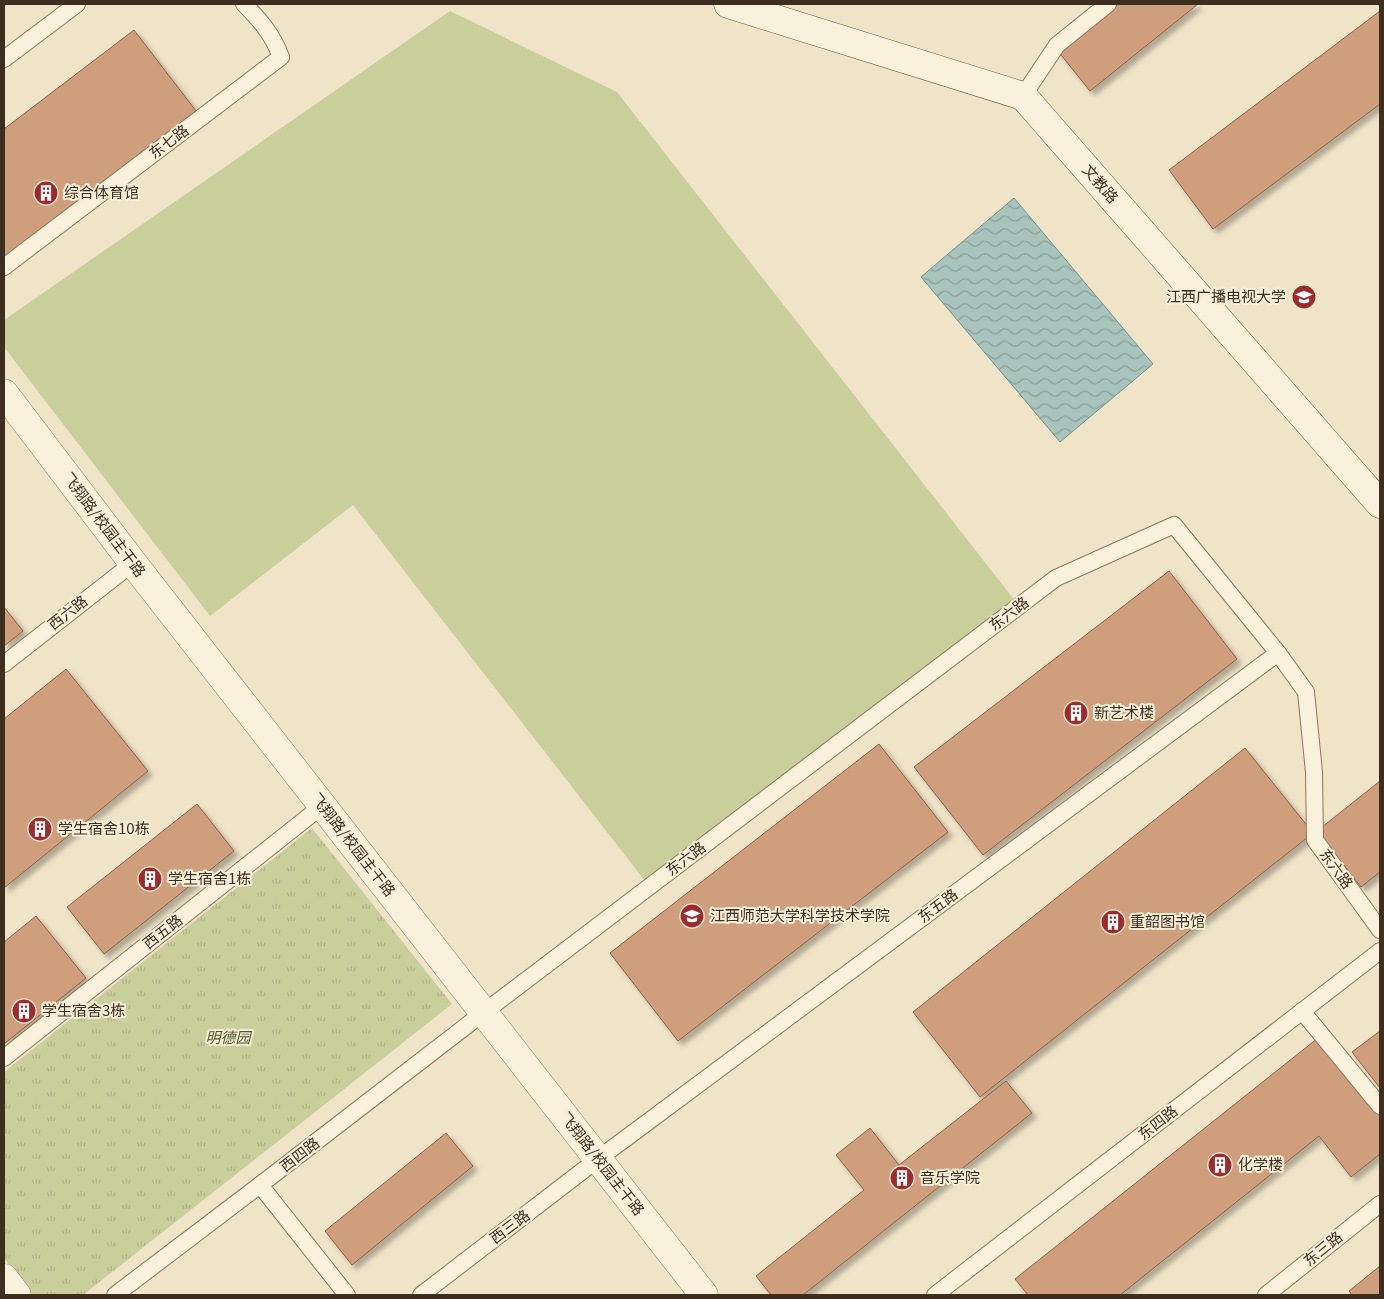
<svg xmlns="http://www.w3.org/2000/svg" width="1384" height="1299" viewBox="0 0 1384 1299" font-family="Georgia,'Noto Sans SC',serif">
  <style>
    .green { fill: #c9cf9b }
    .park { fill: url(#park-tufts) }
    .water { fill: url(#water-waves); stroke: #6f938a }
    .building { fill: #cf9f7d; stroke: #8d5f41; filter: url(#shadow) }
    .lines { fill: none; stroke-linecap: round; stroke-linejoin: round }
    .lane-casing { stroke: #8d765c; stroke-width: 18 }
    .street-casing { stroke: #8d765c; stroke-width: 29 }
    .secondary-casing { stroke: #6f573f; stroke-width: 29 }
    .lane { stroke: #faf1dc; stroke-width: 16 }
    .street { stroke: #faf1dc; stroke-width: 28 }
    .secondary { stroke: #faf1dc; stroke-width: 28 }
    .labels { text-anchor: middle; stroke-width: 4; stroke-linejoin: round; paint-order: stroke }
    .street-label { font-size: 15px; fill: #3d2e20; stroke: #f7eed8 }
    .poi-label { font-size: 15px; fill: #3d2e20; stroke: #f7eed8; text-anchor: start }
    .park-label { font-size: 15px; font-style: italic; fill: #4d5a26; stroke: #f7eed8 }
  </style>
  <defs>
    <pattern id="park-tufts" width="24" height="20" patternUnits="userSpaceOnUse" patternTransform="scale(1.25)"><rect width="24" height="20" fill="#c9cf9b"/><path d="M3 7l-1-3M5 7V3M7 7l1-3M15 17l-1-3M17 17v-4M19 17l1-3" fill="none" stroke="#aeb285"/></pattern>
    <pattern id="water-waves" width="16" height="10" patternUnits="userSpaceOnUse" patternTransform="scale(1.25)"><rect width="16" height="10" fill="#a9c4bc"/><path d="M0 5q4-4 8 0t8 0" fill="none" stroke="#8ba098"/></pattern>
    <filter id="shadow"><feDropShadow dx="4.5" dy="4.5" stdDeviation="2.5" flood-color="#0004"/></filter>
  </defs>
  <rect width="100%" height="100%" fill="#f0e4c8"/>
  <polygon class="green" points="450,11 617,92 1016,602 645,881 353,505 210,616 4,347 4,320"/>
  <polygon class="park" points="312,828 452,1004 83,1295 33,1295 4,1259 4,1072"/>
  <polygon class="water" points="1014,198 1153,364 1060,442 921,277"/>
  <g class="building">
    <polygon points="1114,4 1198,4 1090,91 1057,50"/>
    <polygon points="1380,11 1380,104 1213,229 1169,170"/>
    <polygon points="134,30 196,111 4,257 4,129"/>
    <polygon points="1169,571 1237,659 983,855 914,767"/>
    <polygon points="4,607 23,631 4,646"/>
    <polygon points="66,669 148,771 4,888 4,719"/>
    <polygon points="879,744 948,832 678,1041 610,953"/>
    <polygon points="1245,748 1313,833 980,1097 913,1012"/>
    <polygon points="1380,781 1380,872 1361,887 1317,831"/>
    <polygon points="197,804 234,851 104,954 67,907"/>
    <polygon points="36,916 86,978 4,1044 4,942"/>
    <polygon points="1380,1031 1380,1088 1352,1052"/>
    <polygon points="1318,1038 1380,1116 1380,1154 1351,1177 1319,1136 1120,1295 1028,1295 1015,1279"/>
    <polygon points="1006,1081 1032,1113 803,1295 771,1295 756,1276 864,1190 836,1155 870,1128 899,1165"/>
    <polygon points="446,1133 473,1166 352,1265 325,1231"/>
    <polygon points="1380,1266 1380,1295 1352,1295 1349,1291"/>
  </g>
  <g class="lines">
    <defs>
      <g id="lane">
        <polyline points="4,59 77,4"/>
        <polyline points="1023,96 1057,45 1108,4"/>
        <path d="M4 267 281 57C273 35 260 20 244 4"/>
        <polyline points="4,664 133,563"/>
        <polyline points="1302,1011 1380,1106"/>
        <polyline points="4,1058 322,806"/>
        <polyline points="260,1185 347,1295"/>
        <polyline points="115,1295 260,1185 483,1013 1056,578 1174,525 1278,653 1306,692 1314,772 1315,840 1380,930"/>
        <polyline points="421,1295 598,1159 1278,653"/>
        <polyline points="935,1295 1380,951"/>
        <polyline points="1266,1295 1380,1204"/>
      </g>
      <g id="street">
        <polyline points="4,393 133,563 704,1295"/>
        <polyline points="4,1278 17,1295"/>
      </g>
      <polyline id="secondary" points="728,4 1023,96 1380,504"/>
    </defs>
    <use href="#lane" class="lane-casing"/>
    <use href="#street" class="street-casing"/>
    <use href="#secondary" class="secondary-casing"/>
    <use href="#lane" class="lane"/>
    <use href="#street" class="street"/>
    <use href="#secondary" class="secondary"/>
  </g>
  <defs>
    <symbol id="building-disc" viewBox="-11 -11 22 22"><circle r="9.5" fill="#9e2a2b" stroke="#f7eed8"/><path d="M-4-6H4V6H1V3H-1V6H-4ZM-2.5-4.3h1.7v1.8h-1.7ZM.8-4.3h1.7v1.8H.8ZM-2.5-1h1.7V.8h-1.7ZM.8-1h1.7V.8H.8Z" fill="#fff"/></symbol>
    <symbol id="university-disc" viewBox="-11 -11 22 22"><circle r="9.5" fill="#9e2a2b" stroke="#f7eed8"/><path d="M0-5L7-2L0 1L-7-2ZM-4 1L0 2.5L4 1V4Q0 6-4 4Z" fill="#fff"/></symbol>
  </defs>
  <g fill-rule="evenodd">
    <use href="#building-disc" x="32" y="179" width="28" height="28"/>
    <use href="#university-disc" x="1290" y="283" width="28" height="28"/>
    <use href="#building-disc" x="1062" y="699" width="28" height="28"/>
    <use href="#building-disc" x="26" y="815" width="28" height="28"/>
    <use href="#building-disc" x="136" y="865" width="28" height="28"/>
    <use href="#university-disc" x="678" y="902" width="28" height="28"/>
    <use href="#building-disc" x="1099" y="908" width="28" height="28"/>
    <use href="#building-disc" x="10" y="997" width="28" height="28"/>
    <use href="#building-disc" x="1206" y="1151" width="28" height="28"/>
    <use href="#building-disc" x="888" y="1164" width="28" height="28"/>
  </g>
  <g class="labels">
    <g class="street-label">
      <text transform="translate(169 142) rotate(-37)" y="5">东七路</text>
      <text transform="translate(1100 184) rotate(49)" y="5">文教路</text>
      <text transform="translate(104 525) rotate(53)" y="5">飞翔路/校园主干路</text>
      <text transform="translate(68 613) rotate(-38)" y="5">西六路</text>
      <text transform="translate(1009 614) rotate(-37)" y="5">东六路</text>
      <text transform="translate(353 845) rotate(52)" y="5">飞翔路/校园主干路</text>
      <text transform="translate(686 859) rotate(-37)" y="5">东六路</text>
      <text transform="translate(1336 869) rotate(54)" y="5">东六路</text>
      <text transform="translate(938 906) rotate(-37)" y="5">东五路</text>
      <text transform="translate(163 932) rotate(-38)" y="5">西五路</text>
      <text transform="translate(1158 1123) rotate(-38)" y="5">东四路</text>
      <text transform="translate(300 1155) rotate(-38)" y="5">西四路</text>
      <text transform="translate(602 1164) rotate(52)" y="5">飞翔路/校园主干路</text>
      <text transform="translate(510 1227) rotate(-37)" y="5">西三路</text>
      <text transform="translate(1323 1249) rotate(-39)" y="5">东三路</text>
    </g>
    <g class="poi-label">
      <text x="64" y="198">综合体育馆</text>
      <text x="1286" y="302" text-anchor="end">江西广播电视大学</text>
      <text x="1094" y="718">新艺术楼</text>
      <text x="58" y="834">学生宿舍10栋</text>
      <text x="168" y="884">学生宿舍1栋</text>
      <text x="710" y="921">江西师范大学科学技术学院</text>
      <text x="1130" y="927">重韶图书馆</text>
      <text x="42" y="1016">学生宿舍3栋</text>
      <text x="1238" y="1170">化学楼</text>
      <text x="920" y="1183">音乐学院</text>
    </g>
    <g class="park-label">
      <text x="228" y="1043">明德园</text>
    </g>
  </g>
  <rect width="1384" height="1299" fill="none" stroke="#3d2e20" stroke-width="10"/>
</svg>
